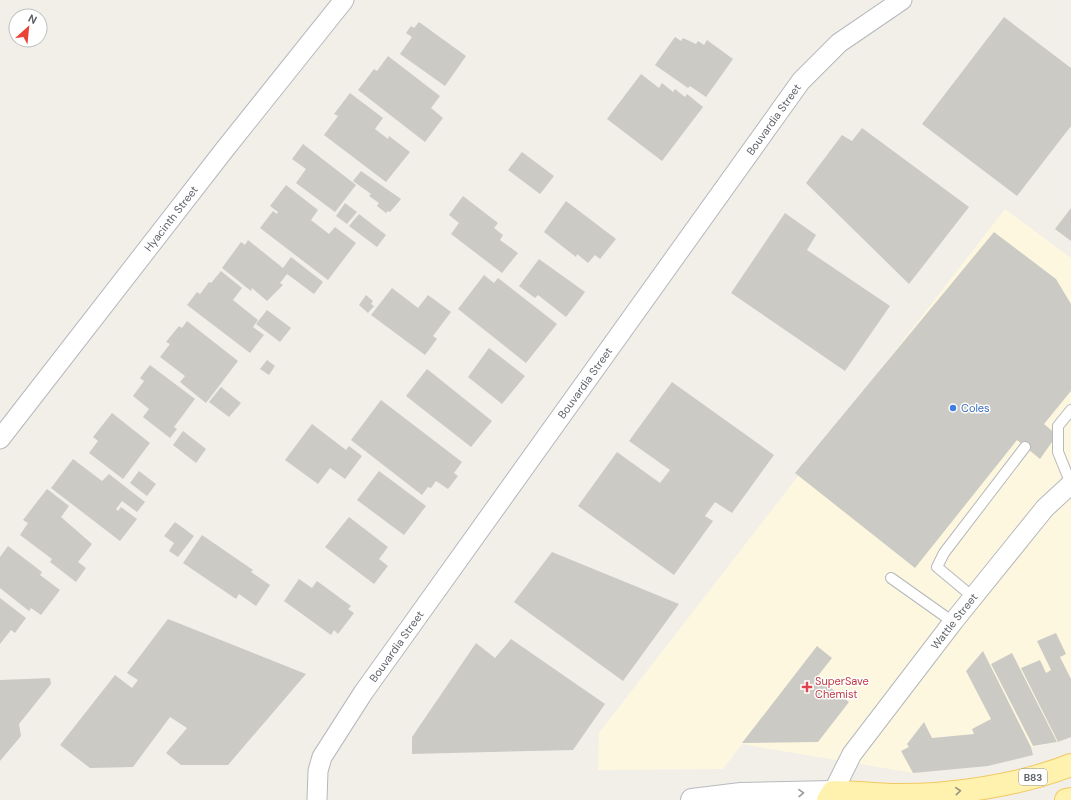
<svg xmlns="http://www.w3.org/2000/svg" width="1071" height="800" viewBox="0 0 1071 800" font-family="'DM Sans',sans-serif">
  <style>
    .commercial { fill: #fef7e0 }
    .building { fill: #cccac5 }
    .lines { fill: none; stroke-linecap: round; stroke-linejoin: round }
    .service-casing { stroke: #b5b8bc; stroke-width: 12 }
    .minor-casing { stroke: #b5b8bc; stroke-width: 21 }
    .secondary-casing { stroke: #b6babf; stroke-width: 24 }
    .primary-casing { stroke: #f2c960; stroke-width: 24 }
    .service { stroke: #fff; stroke-width: 10 }
    .minor { stroke: #fff; stroke-width: 19 }
    .secondary { stroke: #fff; stroke-width: 22 }
    .primary { stroke: #fff2af; stroke-width: 22 }
    .oneway { stroke: #979581 }
    .oneway2 { stroke: #979a9d }
    .shop-dot { fill: #3f7fe0; stroke: #fff; stroke-width: 1.5 }
    .health-dot { fill: #e0444e; stroke: #fff; stroke-width: 1.5 }
    .labels { text-anchor: middle; stroke-width: 3; stroke-linejoin: round; paint-order: stroke }
    .shield { fill: #fff; stroke: #8f9295; stroke-width: 1 }
    .shield-label { font-size: 10px; font-weight: bold; fill: #5f6368 }
    .street-label { font-size: 11px; fill: #5f6368; stroke: #fff }
    .shop-label { font-size: 11px; fill: #366cbe; stroke: #fff; text-anchor: start }
    .health-label { font-size: 11px; fill: #be3a42; stroke: #fff; text-anchor: start }
  </style>
  <rect width="100%" height="100%" fill="#f1efe8"/>
  <polygon class="commercial" points="1005,209 1071,258 1071,736 1057,742 913,773 742,744 723,769 598,770 599,733"/>
  <g class="building">
    <polygon points="1004,17 1071,68 1071,126 1017,196 922,124"/>
    <polygon points="419,22 466,56 445,86 400,54 412,37 406,33 411,26 414,28"/>
    <polygon points="675,37 681,41 683,38 696,44 698,41 704,45 707,40 733,59 706,97 690,86 688,88 655,65"/>
    <polygon points="388,56 440,96 431,108 443,118 425,142 358,90 374,69 377,71"/>
    <polygon points="641,74 659,88 662,83 673,92 675,89 685,97 687,94 703,107 662,161 607,119"/>
    <polygon points="350,93 383,118 375,129 388,139 389,136 410,152 386,182 324,135 338,116 334,114"/>
    <polygon points="862,128 969,207 909,284 806,183 842,135 852,141"/>
    <polygon points="303,144 356,185 335,212 296,183 306,169 292,159"/>
    <polygon points="522,152 554,176 540,194 508,170"/>
    <polygon points="361,171 401,199 390,212 388,211 386,213 377,206 379,203 369,196 371,194 353,181"/>
    <polygon points="286,185 318,210 311,220 329,234 335,227 356,243 328,280 260,228 273,211 277,214 278,212 270,206"/>
    <polygon points="463,196 498,223 494,228 503,235 500,240 518,253 502,273 451,234 459,223 449,215"/>
    <polygon points="566,201 616,239 600,259 595,255 588,263 577,254 576,257 544,232"/>
    <polygon points="345,203 357,212 347,224 336,216"/>
    <polygon points="1071,208 1071,241 1055,229"/>
    <polygon points="785,213 816,235 807,250 890,306 845,371 731,293"/>
    <polygon points="359,214 386,235 377,247 349,226"/>
    <polygon points="994,232 1056,279 1071,304 1071,391 1044,424 1057,435 1040,459 1017,440 915,568 795,473"/>
    <polygon points="248,240 283,268 291,257 323,282 314,294 287,274 280,283 283,285 267,301 252,288 251,291 222,268 241,242 245,245"/>
    <polygon points="539,259 585,292 566,317 538,295 535,298 519,286"/>
    <polygon points="221,271 242,288 233,300 258,320 253,327 264,335 250,353 187,305 197,292 200,294 209,282 211,283"/>
    <polygon points="484,275 494,283 498,278 557,324 526,363 458,309"/>
    <polygon points="392,288 418,308 428,295 451,312 433,336 437,339 425,355 371,315"/>
    <polygon points="366,295 373,301 371,304 374,306 368,313 359,305"/>
    <polygon points="267,310 291,328 280,342 256,324"/>
    <polygon points="187,321 238,361 206,403 180,382 185,376 160,357 170,344 166,342 179,326 182,328"/>
    <polygon points="489,348 525,376 502,404 468,377"/>
    <polygon points="267,360 275,366 269,375 260,369"/>
    <polygon points="150,365 195,399 174,427 177,429 170,438 143,417 149,409 133,396 144,381 140,378"/>
    <polygon points="427,369 492,421 471,447 406,396"/>
    <polygon points="672,382 774,455 732,513 715,502 705,516 713,521 674,575 578,506 617,452 660,483 670,470 629,441"/>
    <polygon points="221,387 241,403 229,417 209,402"/>
    <polygon points="381,400 462,462 454,473 458,476 448,489 436,481 431,488 428,487 422,495 351,440"/>
    <polygon points="112,413 150,443 123,479 89,453 98,441 93,437"/>
    <polygon points="312,424 346,450 349,446 362,456 345,479 330,468 318,484 285,460"/>
    <polygon points="183,431 206,449 196,463 173,445"/>
    <polygon points="73,459 102,481 109,474 145,502 137,512 122,501 116,509 118,511 121,507 137,519 120,541 51,488"/>
    <polygon points="139,471 156,484 147,496 130,483"/>
    <polygon points="379,471 426,506 404,535 357,500"/>
    <polygon points="47,489 69,506 61,517 92,544 78,562 86,568 76,582 50,562 52,559 20,535 28,523 23,520"/>
    <polygon points="349,517 388,547 379,559 388,566 374,584 325,547"/>
    <polygon points="175,522 194,536 178,557 169,551 174,543 164,536"/>
    <polygon points="202,535 253,570 251,572 270,585 256,606 239,594 236,599 183,563"/>
    <polygon points="8,546 42,572 40,575 60,590 41,615 31,608 29,611 0,588 0,557"/>
    <polygon points="552,552 679,604 623,681 514,602"/>
    <polygon points="299,579 312,588 317,581 351,606 348,609 354,613 338,634 334,630 331,635 284,601"/>
    <polygon points="0,598 26,618 15,633 11,630 0,644"/>
    <polygon points="168,619 306,674 228,765 181,765 166,753 187,728 170,717 133,767 90,768 60,745 115,675 132,688 138,680 127,673"/>
    <polygon points="1056,633 1066,654 1060,657 1071,679 1071,737 1058,742 1021,668 1040,660 1046,673 1051,670 1037,641"/>
    <polygon points="511,639 605,704 573,750 412,754 412,737 476,643 495,658"/>
    <polygon points="817,646 832,658 817,677 849,702 818,742 742,743"/>
    <polygon points="983,651 1031,747 1033,755 988,766 913,773 901,751 909,747 907,744 924,722 932,738 974,734 972,729 991,719 966,671"/>
    <polygon points="1012,653 1057,742 1033,746 991,664"/>
    <polygon points="50,678 51,684 19,724 21,736 0,761 0,680"/>
  </g>
  <g class="lines">
    <defs>
      <g id="service">
        <polyline points="1071,410 1058,426 1058,452 1071,484"/>
        <polyline points="891,578 953,622"/>
        <polyline points="973,597 937,567 944,553 1025,447"/>
      </g>
      <g id="minor">
        <path id="s1" d="M0 439 225 149 344 0"/>
        <path id="s2" d="M833 792 852 754 953 622 1045 508 1071 484"/>
        <path id="s3" d="M317 800 318 771 322 757 363 693 801 81 839 43 902 0"/>
      </g>
      <polyline id="secondary" points="692,800 741,794 833,792"/>
      <g id="primary">
        <path d="M828 800 833 792C852 792 871 794 891 795 947 796 1018 786 1071 765"/>
        <polyline points="1066,800 1071,799"/>
      </g>
    </defs>
    <use href="#service" class="service-casing"/>
    <use href="#minor" class="minor-casing"/>
    <use href="#secondary" class="secondary-casing"/>
    <use href="#primary" class="primary-casing"/>
    <use href="#service" class="service"/>
    <use href="#minor" class="minor"/>
    <use href="#secondary" class="secondary"/>
    <use href="#primary" class="primary"/>
  </g>
  <defs><path id="oneway-chevron" d="M-2-3.5L2.5 0L-2 3.5" fill="none" stroke-width="1.6" stroke-linecap="round" stroke-linejoin="round"/></defs>
  <use class="oneway" href="#oneway-chevron" transform="translate(958 791) rotate(-5)"/>
  <use class="oneway2" href="#oneway-chevron" transform="translate(801 793) rotate(-1)"/>
  <circle class="shop-dot" cx="953" cy="408" r="4"/>
  <path class="health-dot" d="M805 681h4v4h4v4h-4v4h-4v-4h-4v-4h4z"/>
  <g class="labels">
    <rect class="shield" x="1019" y="769" width="28" height="16" rx="3"/>
    <g class="shield-label">
      <text x="1033" y="781">B83</text>
    </g>
    <g class="street-label">
      <text dy="4" stroke="none"><textPath href="#s3" startOffset="825">Bouvardia Street</textPath></text>
      <text dy="4" stroke="none"><textPath href="#s1" startOffset="279">Hyacinth Street</textPath></text>
      <text dy="4" stroke="none"><textPath href="#s3" startOffset="501">Bouvardia Street</textPath></text>
      <text dy="4" stroke="none"><textPath href="#s2" startOffset="210">Wattle Street</textPath></text>
      <text dy="4" stroke="none"><textPath href="#s3" startOffset="177">Bouvardia Street</textPath></text>
    </g>
    <g class="shop-label">
      <text x="961" y="412">Coles</text>
    </g>
    <g class="health-label">
      <text x="815" y="685">SuperSave<tspan x="815" dy="13">Chemist</tspan></text>
    </g>
  </g>
  <g transform="translate(28 28) rotate(27)"><circle r="19" fill="#ffffff" stroke="#bfc1c3"/>
  <path d="M0-3L7 15L0 10L-7 15Z" fill="#ea4335"/>
  <text y="-6" font-size="11" font-weight="bold" text-anchor="middle" fill="#5f6368">N</text>
  </g>
</svg>
